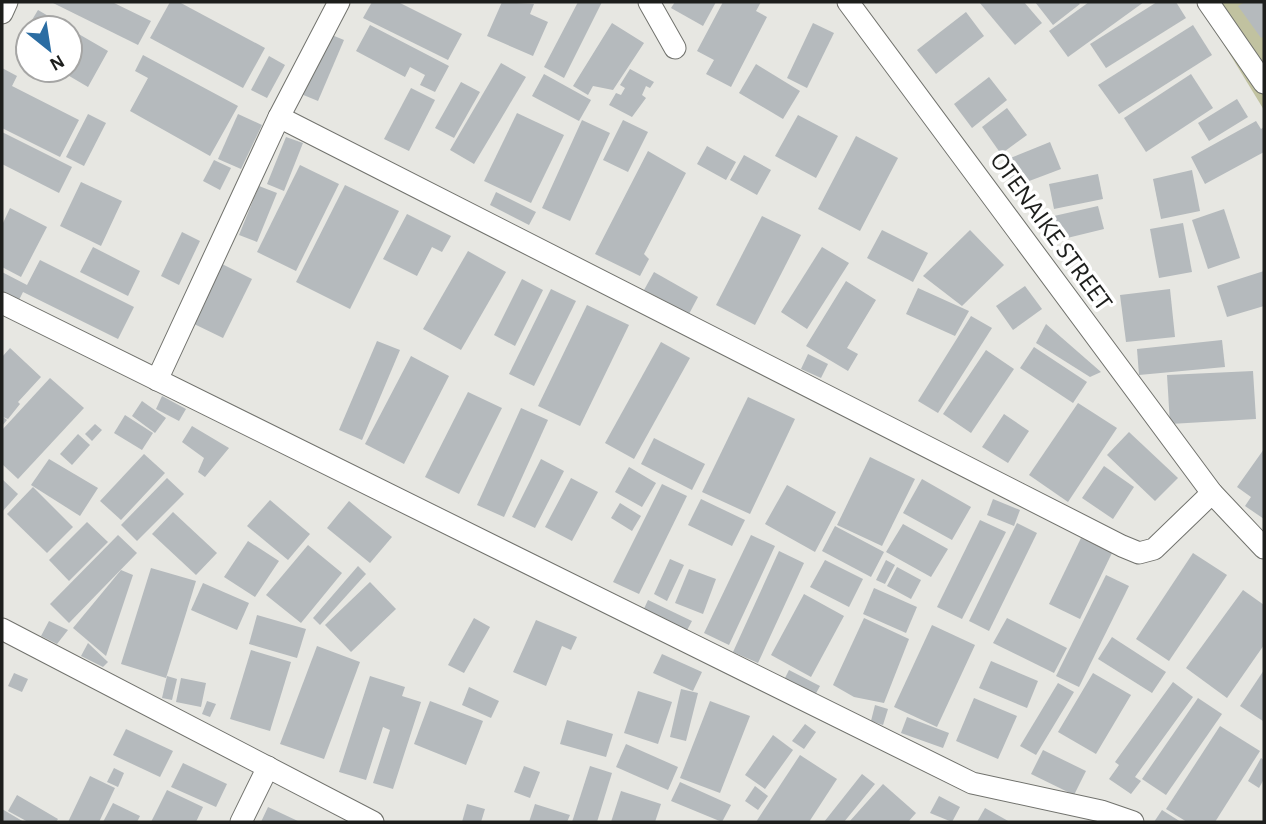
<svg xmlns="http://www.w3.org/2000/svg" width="1266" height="824" viewBox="0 0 1266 824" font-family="'Alegreya Sans',sans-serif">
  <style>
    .green { fill: #c1c2a0 }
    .building { fill: #b5babd }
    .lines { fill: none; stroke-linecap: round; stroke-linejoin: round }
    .street-casing { stroke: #71726d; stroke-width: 23 }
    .street { stroke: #fff; stroke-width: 21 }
    .labels { text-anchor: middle; stroke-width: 7; stroke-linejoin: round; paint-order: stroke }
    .street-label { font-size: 26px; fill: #1d1e1c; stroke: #fff }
  </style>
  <rect width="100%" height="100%" fill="#e7e7e2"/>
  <polygon class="green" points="1198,2 1264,2 1264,110"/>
  <g class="building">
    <polygon points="51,2 112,2 151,21 138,45"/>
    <polygon points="170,2 179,2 265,48 243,88 150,38"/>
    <polygon points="372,2 398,2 462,34 448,60 363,18"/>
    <polygon points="502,2 534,4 530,14 548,22 533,56 487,36"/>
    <polygon points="578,2 602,2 564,78 544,67"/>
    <polygon points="675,2 716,2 703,26 671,8"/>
    <polygon points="723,2 761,2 756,11 767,17 731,87 706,74 714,60 697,51"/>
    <polygon points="979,2 1024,2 1042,23 1015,45"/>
    <polygon points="1035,2 1078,2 1080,4 1053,25"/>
    <polygon points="1089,2 1144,2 1068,57 1049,31"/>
    <polygon points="1157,2 1176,2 1186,18 1106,68 1090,44"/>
    <polygon points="1245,2 1264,2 1264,36 1261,38 1238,6"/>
    <polygon points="38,10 69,28 28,28 28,52 17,45"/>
    <polygon points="966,12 984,36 936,74 917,50"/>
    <polygon points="612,23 644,43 613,90 593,86 588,95 573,86"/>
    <polygon points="813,23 834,33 807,88 787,78"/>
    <polygon points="370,25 449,66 435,92 420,85 425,75 410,67 405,77 356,51"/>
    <polygon points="1193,25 1212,55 1119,114 1098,85"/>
    <polygon points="70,29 108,51 88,87 59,70 70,70"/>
    <polygon points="327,33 344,40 318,101 301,94"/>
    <polygon points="143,55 238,106 210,156 130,111 148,78 135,71"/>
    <polygon points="269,56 285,65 267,98 251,90"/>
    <polygon points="501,63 526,77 474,164 450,150"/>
    <polygon points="756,64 800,91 783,119 739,93"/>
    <polygon points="2,68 17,76 12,86 79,120 60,157 2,128"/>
    <polygon points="630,69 654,82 650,88 646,86 642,95 646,98 632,117 609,105 616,93 621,95 625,88 620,85"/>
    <polygon points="544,74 591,100 579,121 532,96"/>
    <polygon points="1191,74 1213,108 1146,152 1124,118"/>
    <polygon points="989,77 1007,100 972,128 954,104"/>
    <polygon points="461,82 480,92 454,138 435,128"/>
    <polygon points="411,88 435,100 409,151 384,139"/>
    <polygon points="1237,99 1248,117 1209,141 1198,123"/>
    <polygon points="1007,108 1027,135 1001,154 982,127"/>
    <polygon points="517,113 564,135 531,203 484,181"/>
    <polygon points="88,114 106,123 84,166 66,157"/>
    <polygon points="238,114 262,125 241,169 218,159"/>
    <polygon points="798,115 838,136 816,178 775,156"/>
    <polygon points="582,120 610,133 570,221 542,208"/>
    <polygon points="623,120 648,132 628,172 603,160"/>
    <polygon points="1256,121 1261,129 1264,127 1264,152 1205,184 1191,157"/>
    <polygon points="2,132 72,167 59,193 2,164"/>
    <polygon points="856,136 898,158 860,231 818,209"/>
    <polygon points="286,137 303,143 284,191 267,184"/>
    <polygon points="1050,142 1061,169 1013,187 1003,161"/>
    <polygon points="707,146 736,162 726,180 697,164"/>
    <polygon points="648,151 686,173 644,254 649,259 640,276 595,254"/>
    <polygon points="744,155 771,170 757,195 730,180"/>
    <polygon points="214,160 231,168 220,190 203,181"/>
    <polygon points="300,165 339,184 296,271 257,252"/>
    <polygon points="1192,170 1200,211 1161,219 1153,179"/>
    <polygon points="1098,174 1103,199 1054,209 1049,184"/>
    <polygon points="81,182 122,201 101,246 60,226"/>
    <polygon points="345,185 399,211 350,309 296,282"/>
    <polygon points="259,186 277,193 257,242 239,235"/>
    <polygon points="496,192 536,212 529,225 490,205"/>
    <polygon points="1098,206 1104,229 1059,240 1054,216"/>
    <polygon points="10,208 47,227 21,277 2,267 2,225"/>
    <polygon points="1224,209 1240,258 1208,269 1192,220"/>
    <polygon points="407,214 451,236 442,252 432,247 417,276 383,259"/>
    <polygon points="762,216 801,235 755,325 716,305"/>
    <polygon points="1183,223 1192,272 1159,278 1150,229"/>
    <polygon points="882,230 928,253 913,282 867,258"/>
    <polygon points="970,230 1004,265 962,306 923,276"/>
    <polygon points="182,232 200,241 179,285 161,276"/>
    <polygon points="93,247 140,271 128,296 80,272"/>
    <polygon points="822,247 849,263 807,329 781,312"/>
    <polygon points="468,251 506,272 461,350 423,329"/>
    <polygon points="40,260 134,307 118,339 23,292 18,302 2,294 2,272 27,285"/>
    <polygon points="220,263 252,279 223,338 190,322"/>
    <polygon points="1264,271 1264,306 1227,317 1217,286"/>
    <polygon points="654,272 698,297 689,314 644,290"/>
    <polygon points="522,279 543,290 515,346 494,335"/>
    <polygon points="846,281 876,300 847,348 858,354 848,371 806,346"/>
    <polygon points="1025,286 1042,309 1013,330 996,306"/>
    <polygon points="918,288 969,311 955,336 906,314"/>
    <polygon points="551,289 576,301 534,386 509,374"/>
    <polygon points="1170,289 1175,337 1126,342 1120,295"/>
    <polygon points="587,305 629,325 580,426 538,406"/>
    <polygon points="971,316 992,328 938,413 918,401"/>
    <polygon points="1046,324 1101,372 1090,377 1036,343"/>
    <polygon points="1222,340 1225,367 1139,375 1137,349"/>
    <polygon points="377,341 400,350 362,440 339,430"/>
    <polygon points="661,342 690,358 634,459 605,443"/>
    <polygon points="1034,347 1087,382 1073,403 1020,368"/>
    <polygon points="10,348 41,377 18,402 20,404 8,419 3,417 7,420 2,426 2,357"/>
    <polygon points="986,350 1014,369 971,433 943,414"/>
    <polygon points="808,354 828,364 821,378 801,369"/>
    <polygon points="411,356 449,376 404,464 365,444"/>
    <polygon points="1253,371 1256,419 1170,424 1167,375"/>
    <polygon points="50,378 84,408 18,479 2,464 2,430"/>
    <polygon points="468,392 502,408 459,494 425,477"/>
    <polygon points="162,396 186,409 179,421 156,409"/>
    <polygon points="748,397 795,419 750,514 702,492"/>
    <polygon points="142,401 166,418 155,433 132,416"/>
    <polygon points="1078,403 1117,428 1068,502 1029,475"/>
    <polygon points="521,408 548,420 504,517 477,505"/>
    <polygon points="1004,414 1029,431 1008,463 982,447"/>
    <polygon points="125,415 153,433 142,450 114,433"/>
    <polygon points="95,424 102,430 92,441 85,434"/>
    <polygon points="192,426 229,448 205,477 198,472 204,458 182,442"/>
    <polygon points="1129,432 1178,478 1155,501 1107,455"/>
    <polygon points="78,434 90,445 72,465 60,454"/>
    <polygon points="654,438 705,464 692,490 641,464"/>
    <polygon points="1264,449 1264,519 1245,506 1251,497 1237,487"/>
    <polygon points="144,454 165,473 121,520 100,501"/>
    <polygon points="870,457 915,479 882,546 837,525"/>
    <polygon points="49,459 98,488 80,516 31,485"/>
    <polygon points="541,459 564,471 535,528 512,517"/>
    <polygon points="1104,466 1134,487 1113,519 1082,498"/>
    <polygon points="629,467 656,483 642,507 615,492"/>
    <polygon points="167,478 184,494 137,541 121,525"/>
    <polygon points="571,478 598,492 572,541 545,527"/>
    <polygon points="2,479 18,494 2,512"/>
    <polygon points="922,479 971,507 952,540 903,513"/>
    <polygon points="662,484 687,496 639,594 613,582"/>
    <polygon points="787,485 836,512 815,552 765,524"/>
    <polygon points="33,487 73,527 47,553 7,514"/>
    <polygon points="701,499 745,520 732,546 688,525"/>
    <polygon points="993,499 1020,510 1014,526 987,515"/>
    <polygon points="270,500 310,534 288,560 247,526"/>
    <polygon points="349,501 392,537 370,563 327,528"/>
    <polygon points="620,503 641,516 632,531 611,518"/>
    <polygon points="173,512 217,553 196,575 152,534"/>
    <polygon points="980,520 1006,532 962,619 937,607"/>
    <polygon points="87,522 108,542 69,581 49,560"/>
    <polygon points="1017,523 1037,533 989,631 969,621"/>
    <polygon points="903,524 948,549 931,577 886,552"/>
    <polygon points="835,526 884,552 871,577 822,551"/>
    <polygon points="118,535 137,553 69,623 50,604"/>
    <polygon points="751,535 775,546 729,645 704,633"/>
    <polygon points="1081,538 1112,553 1080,619 1049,604"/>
    <polygon points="248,541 279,561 255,597 224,577"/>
    <polygon points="308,545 342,573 301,623 266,595"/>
    <polygon points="779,551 804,563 758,663 733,652"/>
    <polygon points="1193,553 1227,575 1169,661 1136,639"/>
    <polygon points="670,559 684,565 667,601 654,594"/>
    <polygon points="825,560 863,579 849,607 810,587"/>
    <polygon points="886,560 895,565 885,584 876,580"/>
    <polygon points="358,566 366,574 320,625 313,618"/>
    <polygon points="897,567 921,580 911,599 887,586"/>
    <polygon points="151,568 196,581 166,678 121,664"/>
    <polygon points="689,569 716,579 703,614 675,603"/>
    <polygon points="121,570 133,575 106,656 73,628"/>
    <polygon points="1106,575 1129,586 1079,687 1056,676"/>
    <polygon points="370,582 396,609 351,652 325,625"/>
    <polygon points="203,583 249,603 237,630 191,610"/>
    <polygon points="874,588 917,607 906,633 863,614"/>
    <polygon points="1243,590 1264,605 1264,645 1227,698 1186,668"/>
    <polygon points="804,594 844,616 811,677 771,655"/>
    <polygon points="648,600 692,621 685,634 642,613"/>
    <polygon points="257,615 306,629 297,658 249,644"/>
    <polygon points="474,618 490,627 464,673 448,665"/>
    <polygon points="864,618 909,639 884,703 854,697 833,685"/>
    <polygon points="1007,618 1067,648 1054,673 993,643"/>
    <polygon points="536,620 577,637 571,650 562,646 546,686 513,672"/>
    <polygon points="49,621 68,630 57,644 41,636"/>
    <polygon points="932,625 975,645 937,727 894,707"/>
    <polygon points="1112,637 1166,672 1152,693 1098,659"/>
    <polygon points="88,643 108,662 103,667 81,656"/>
    <polygon points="317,646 360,662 324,759 280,744"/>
    <polygon points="251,650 291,662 270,731 230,719"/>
    <polygon points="662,654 702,672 693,691 653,673"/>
    <polygon points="991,661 1038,681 1027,708 979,688"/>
    <polygon points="789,670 820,686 814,697 783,682"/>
    <polygon points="1264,670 1264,719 1263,721 1240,706"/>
    <polygon points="14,673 28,679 22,692 8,686"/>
    <polygon points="1093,673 1131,695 1096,754 1058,732"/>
    <polygon points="167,676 177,679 172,700 162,698"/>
    <polygon points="370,676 405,687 402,696 421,702 393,789 373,783 390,730 383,727 366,780 339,772"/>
    <polygon points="181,678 206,683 201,707 176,702"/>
    <polygon points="1173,682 1193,697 1135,777 1141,781 1131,794 1109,779 1119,765 1115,762"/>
    <polygon points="1058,683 1074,692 1036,755 1020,746"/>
    <polygon points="469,687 499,701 491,718 462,705"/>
    <polygon points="681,689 698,693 686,741 670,737"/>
    <polygon points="638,691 672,702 658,744 624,733"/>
    <polygon points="974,698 1017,716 998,759 956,741"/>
    <polygon points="1198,698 1222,714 1166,795 1142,779"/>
    <polygon points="207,701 216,704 210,717 202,714"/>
    <polygon points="430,701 483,721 466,765 414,744"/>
    <polygon points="710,701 750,716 720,793 680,778"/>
    <polygon points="875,705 888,709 883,725 871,721"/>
    <polygon points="907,717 949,733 943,748 901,733"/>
    <polygon points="567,720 613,734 606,757 560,744"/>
    <polygon points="805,724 816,732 804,749 792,741"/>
    <polygon points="1220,726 1260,751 1215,822 1187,822 1166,809"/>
    <polygon points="126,729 173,751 160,777 113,755"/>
    <polygon points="773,735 793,750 765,789 745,775"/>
    <polygon points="626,744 678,767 668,790 616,767"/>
    <polygon points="1043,750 1086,771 1074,795 1031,774"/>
    <polygon points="800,755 837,779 809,822 756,822"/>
    <polygon points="1261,758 1264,760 1264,779 1259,788 1248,781"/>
    <polygon points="183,763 227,784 216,807 171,787"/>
    <polygon points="524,766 540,772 530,798 514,792"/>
    <polygon points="590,766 612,773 597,822 572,822"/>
    <polygon points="114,768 124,773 118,787 107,782"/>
    <polygon points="862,774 875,784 844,822 824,822"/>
    <polygon points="90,776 115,788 99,822 68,822"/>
    <polygon points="680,782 731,805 722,822 671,801"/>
    <polygon points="883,784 916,813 908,822 849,822"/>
    <polygon points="755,786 768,796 758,810 745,801"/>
    <polygon points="167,790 203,807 196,822 151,822"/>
    <polygon points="621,791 661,804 655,822 611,822"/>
    <polygon points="17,795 58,819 56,822 28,822 8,811"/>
    <polygon points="939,796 960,807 952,822 930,813"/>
    <polygon points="113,803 140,816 137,822 103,822"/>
    <polygon points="467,804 485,809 481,822 462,822"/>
    <polygon points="535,804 570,815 567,822 529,822"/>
    <polygon points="268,807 300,822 261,822"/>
    <polygon points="985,808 1010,822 977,822"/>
    <polygon points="2,809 24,822 2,822"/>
    <polygon points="1162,810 1181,822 1154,822"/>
  </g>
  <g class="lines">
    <defs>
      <g id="street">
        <polyline points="649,2 675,48"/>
        <polyline points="848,2 1212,493"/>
        <polyline points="1208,2 1264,83"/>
        <polyline points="2,13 7,2"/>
        <polyline points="279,117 1122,546 1139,553 1154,549 1212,493 1264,548"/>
        <polyline points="2,303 972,783 1101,811 1133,822"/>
        <polyline points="157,380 279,117 339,2"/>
        <polyline points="2,629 373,822"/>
        <polyline points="241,822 268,767"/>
      </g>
    </defs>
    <use href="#street" class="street-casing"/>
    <use href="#street" class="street"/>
  </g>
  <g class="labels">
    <g class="street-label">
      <text transform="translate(1052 231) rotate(54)" y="9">OTENAIKE STREET</text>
    </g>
  </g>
  <rect width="1266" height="824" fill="none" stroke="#1d1e1c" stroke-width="7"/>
  <g transform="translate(49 49) rotate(150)"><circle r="33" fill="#ffffff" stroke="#a5a5a4" stroke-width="2"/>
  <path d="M0-5L12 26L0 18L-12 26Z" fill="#2b6da3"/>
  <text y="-10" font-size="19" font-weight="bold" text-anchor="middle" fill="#1d1e1c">N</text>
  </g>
</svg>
